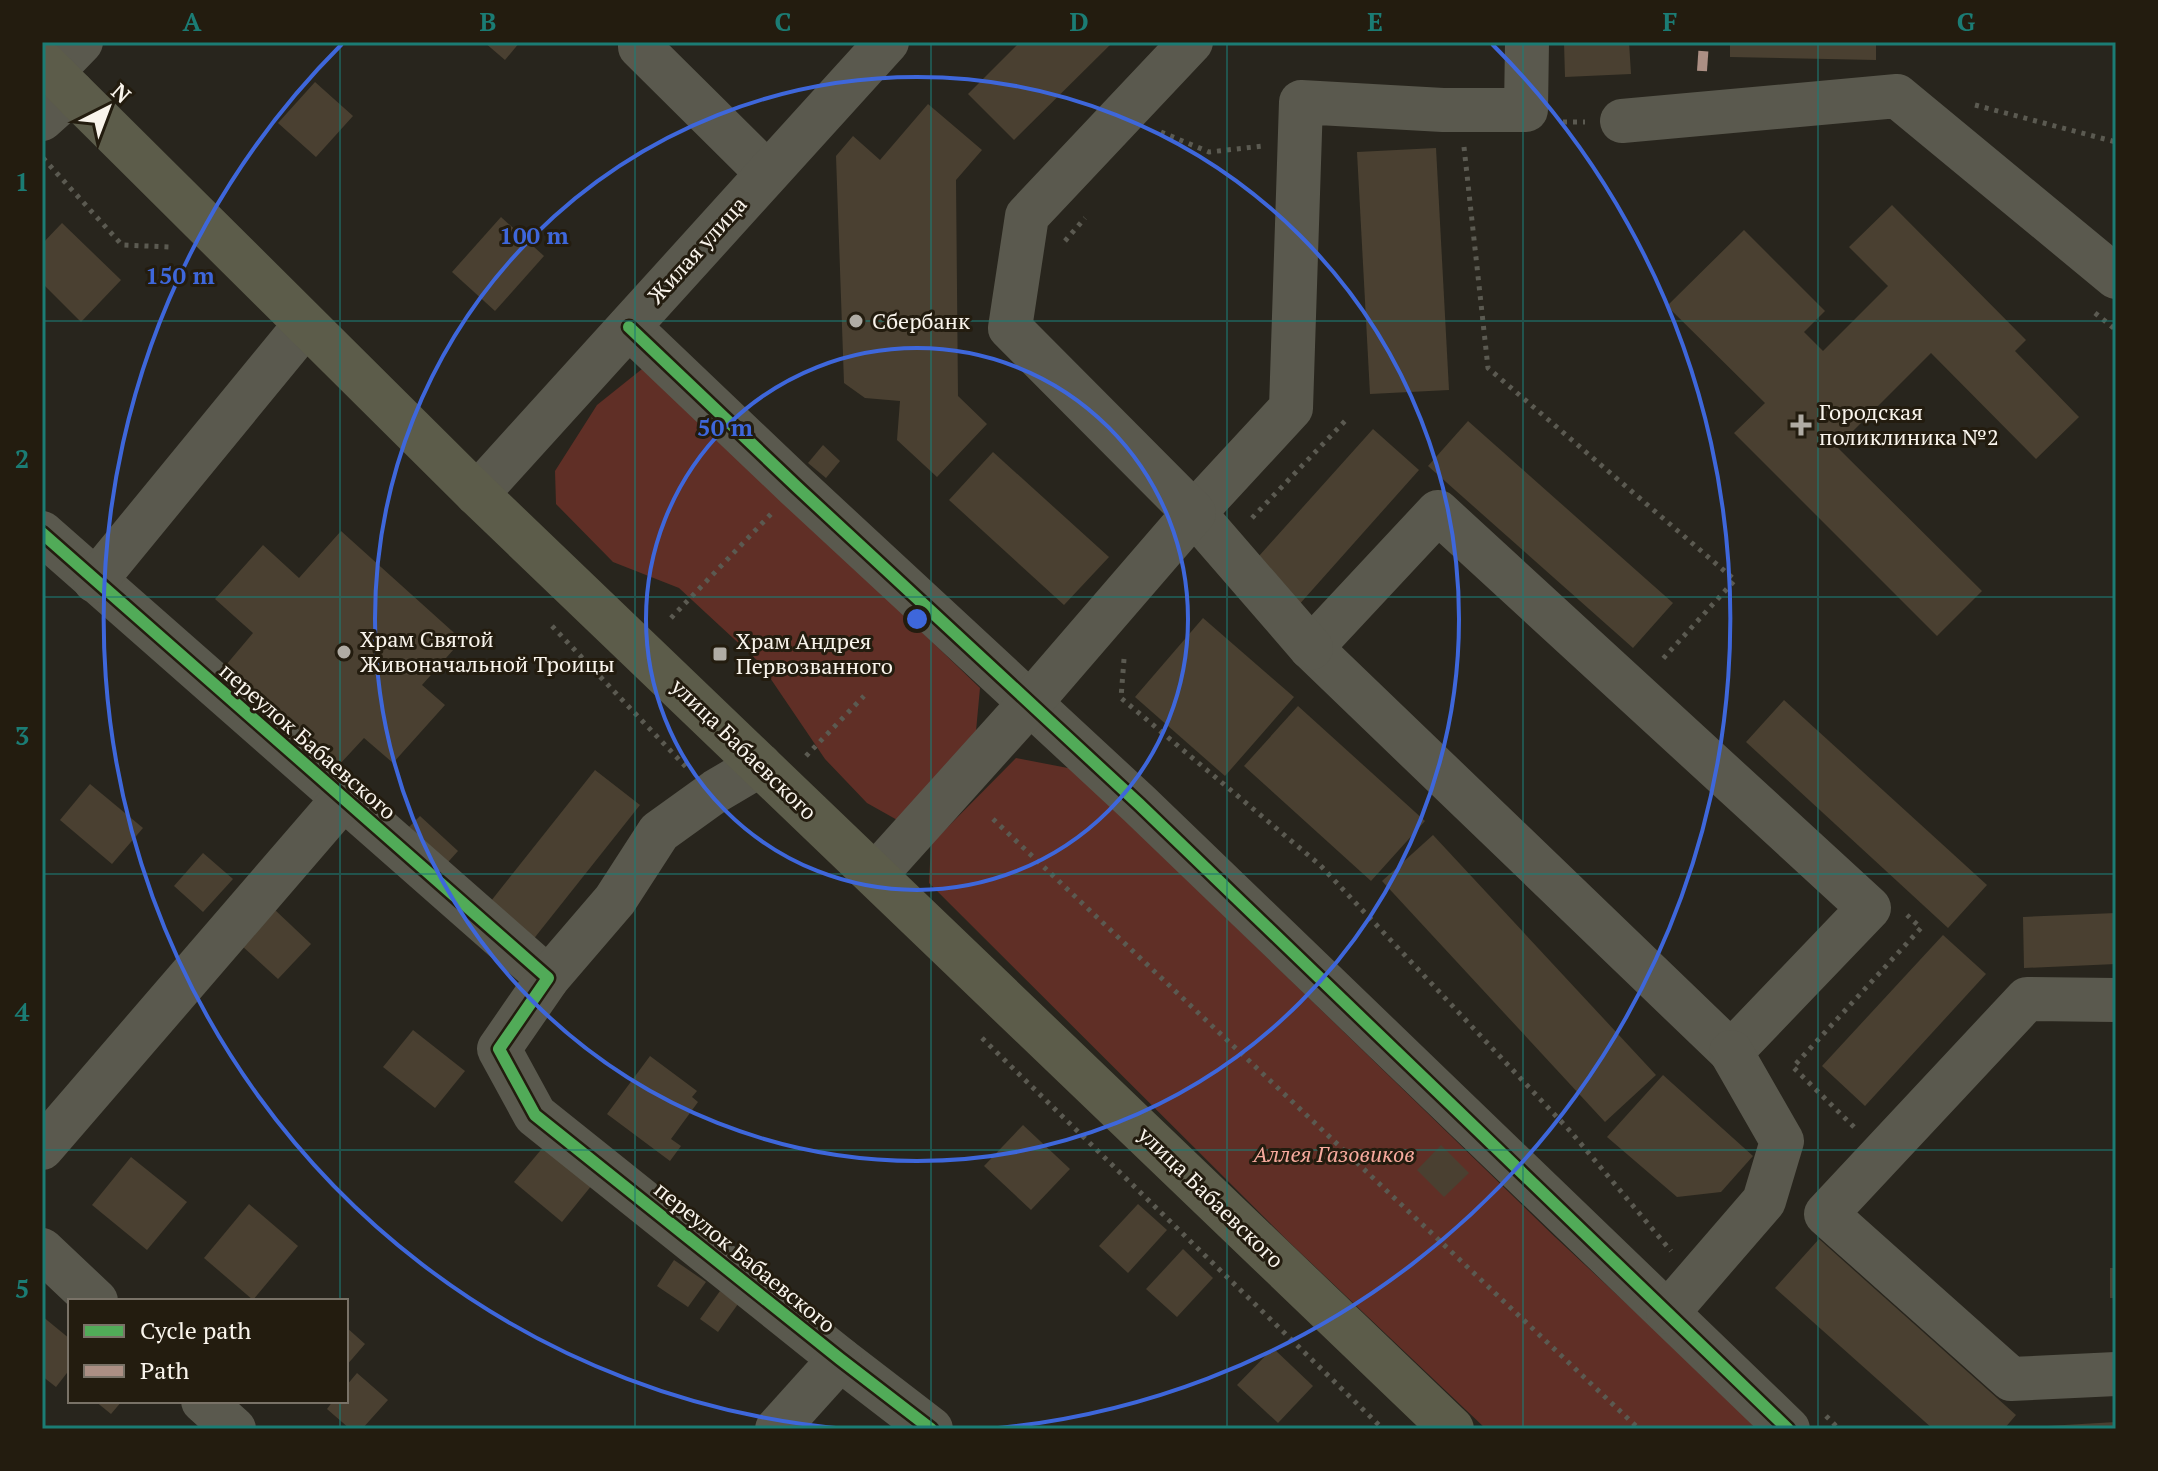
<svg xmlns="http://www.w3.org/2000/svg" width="2158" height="1471" viewBox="0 0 2158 1471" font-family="'PT Serif',serif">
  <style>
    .green { fill: #602f26 }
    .building { fill: #4a4031 }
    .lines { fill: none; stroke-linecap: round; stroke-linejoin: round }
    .path { stroke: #5b5a51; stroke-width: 5; stroke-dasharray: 4 6; stroke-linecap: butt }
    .minor { stroke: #5a594e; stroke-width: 44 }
    .major { stroke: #5c5c4a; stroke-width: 44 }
    .quiet { stroke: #ac8f84; stroke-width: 10; stroke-dasharray: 20 10; stroke-linecap: butt }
    .cycleway-casing { stroke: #231c0f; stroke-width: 17 }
    .cycleway { stroke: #51ab58; stroke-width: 12 }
    .grid { fill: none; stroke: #1b7c74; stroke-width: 2; stroke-opacity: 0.55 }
    .ring { fill: none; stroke: #3e67db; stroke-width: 4 }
    .poi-dot { fill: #b0aca4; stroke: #231c0f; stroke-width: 3 }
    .labels { text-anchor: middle; stroke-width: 6; stroke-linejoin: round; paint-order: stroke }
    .street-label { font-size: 22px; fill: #f9f4ec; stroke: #231c0f }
    .poi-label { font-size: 22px; fill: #f9f4ec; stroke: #231c0f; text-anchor: start }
    .park-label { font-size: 22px; font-style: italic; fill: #f7aa9d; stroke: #231c0f }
    .centre { fill: #3e67db; stroke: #231c0f; stroke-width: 4 }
    .ring-label { font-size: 24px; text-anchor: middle; font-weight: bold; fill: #3e67db; stroke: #231c0f; stroke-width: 6; stroke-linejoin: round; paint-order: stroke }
    .neatline { fill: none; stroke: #1b7c74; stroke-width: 3 }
    .grid-label { font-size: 26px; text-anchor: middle; font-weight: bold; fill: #1b7c74 }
  </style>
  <rect width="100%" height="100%" fill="#28251d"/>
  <g class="green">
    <polygon points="642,369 792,507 980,688 976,731 899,821 867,803 825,759 760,663 679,588 613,562 556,504 555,471 597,405"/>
    <polygon points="1016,758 1073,769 1555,1237 1761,1429 1486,1429 1288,1241 929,883 931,844"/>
  </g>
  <g class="building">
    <polygon points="484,42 520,42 505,60"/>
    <polygon points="1020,42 1113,42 1014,140 968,94"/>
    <polygon points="1564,42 1629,42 1631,74 1565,77"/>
    <polygon points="1730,42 1876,42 1876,60 1730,57"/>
    <polygon points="315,82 353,116 316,157 278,123"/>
    <polygon points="928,104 982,150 956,180 958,396 987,424 937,477 897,440 900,401 865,398 844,383 836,156 853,136 880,160"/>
    <polygon points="1436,148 1449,390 1370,394 1357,152"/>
    <polygon points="1892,205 2026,340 2015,351 2079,417 2036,459 1931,353 1837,447 1982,591 1937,636 1734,433 1765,403 1667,306 1744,230 1825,311 1804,332 1823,351 1888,286 1849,247"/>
    <polygon points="501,217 544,256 495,311 452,272"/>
    <polygon points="62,223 121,280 81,322 42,283 42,244"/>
    <polygon points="1468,421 1673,603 1633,648 1428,466"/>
    <polygon points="1373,429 1419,470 1297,607 1250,566"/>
    <polygon points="823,445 840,461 826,478 808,463"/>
    <polygon points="993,452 1109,557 1064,605 949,500"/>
    <polygon points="341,531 462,640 422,685 445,705 393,763 364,738 339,765 226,665 253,633 215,599 263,545 299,578"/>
    <polygon points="1203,618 1294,697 1225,776 1135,697"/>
    <polygon points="1784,700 1987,885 1948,928 1746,742"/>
    <polygon points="1298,706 1425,821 1371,881 1244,766"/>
    <polygon points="595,770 640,805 532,941 487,906"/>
    <polygon points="90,784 143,828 112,864 60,820"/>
    <polygon points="420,816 458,851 440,871 401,835"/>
    <polygon points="1433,835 1656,1075 1605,1122 1382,881"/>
    <polygon points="203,853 233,879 203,912 174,886"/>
    <polygon points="274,909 311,944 278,979 241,945"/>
    <polygon points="2116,913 2116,964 2024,968 2023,917"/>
    <polygon points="1943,935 1986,974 1865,1106 1822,1066"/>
    <polygon points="413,1030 465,1071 435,1108 383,1067"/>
    <polygon points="650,1056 697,1091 692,1097 698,1102 671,1139 681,1146 670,1161 607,1114"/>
    <polygon points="1663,1075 1753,1156 1721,1192 1677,1197 1607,1137"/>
    <polygon points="1023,1125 1070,1169 1031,1210 984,1166"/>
    <polygon points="545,1145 592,1185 562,1222 514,1182"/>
    <polygon points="1441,1145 1469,1173 1444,1197 1417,1170"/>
    <polygon points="131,1157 187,1202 147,1250 92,1205"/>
    <polygon points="249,1204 298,1246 253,1300 204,1258"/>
    <polygon points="1138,1204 1167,1230 1128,1273 1099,1246"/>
    <polygon points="1819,1239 2016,1415 2004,1429 1933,1429 1775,1288"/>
    <polygon points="1183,1249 1213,1278 1177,1317 1146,1289"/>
    <polygon points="674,1260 706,1282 688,1307 657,1286"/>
    <rect x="2110" y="1268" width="6" height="30"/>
    <polygon points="720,1291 738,1304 718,1332 700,1319"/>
    <polygon points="42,1316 70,1339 70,1369 56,1387 42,1376"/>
    <polygon points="346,1327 365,1344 346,1366"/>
    <polygon points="1273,1348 1313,1386 1278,1423 1237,1385"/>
    <polygon points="357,1373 388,1400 362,1429 350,1429 327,1409 333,1401 346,1401 346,1386"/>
    <polygon points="95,1401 122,1401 111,1414"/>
    <polygon points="2116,1422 2116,1429 2047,1429 2047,1426"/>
  </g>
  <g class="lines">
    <g class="path">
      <polyline points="1975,105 2116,142"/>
      <polyline points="1563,122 1585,122"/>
      <polyline points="1161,132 1209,152 1263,146"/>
      <polyline points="1464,147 1488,368 1735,580 1660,662"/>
      <polyline points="43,158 122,245 170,247"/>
      <polyline points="1065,241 1085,218"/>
      <polyline points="2095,313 2116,330"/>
      <polyline points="1252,518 1345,421"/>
      <polyline points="671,618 771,514"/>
      <polyline points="552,626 686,767"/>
      <polyline points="1124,659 1121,698 1320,865 1571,1132 1671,1251"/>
      <polyline points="806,756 864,696"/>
      <polyline points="993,819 1639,1429"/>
      <polyline points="982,1038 1383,1429"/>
      <polyline points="1854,1127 1793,1067 1921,928 1907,915"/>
      <polyline points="1826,1416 1839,1429"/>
    </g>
    <g class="minor">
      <polyline points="640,42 640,47 766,172"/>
      <polyline points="52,72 81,42"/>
      <polyline points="42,119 72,92"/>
      <polyline points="1622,121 1897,96 2116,277"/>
      <polyline points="629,327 797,487 1139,804 1788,1429"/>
      <polyline points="477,494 887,42"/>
      <polygon points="1438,512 1869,908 1731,1052 1311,648"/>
      <polyline points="42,533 548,978"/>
      <polyline points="95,581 305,325"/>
      <polyline points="1311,648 1194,513 1291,408 1301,102 1443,110 1526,110 1527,42"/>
      <polyline points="760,765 716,791 659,832 615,900 548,978 499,1049 535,1115 840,1359 931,1429"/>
      <polyline points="876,874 1030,703 1194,513 1010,328 1027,216 1191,42"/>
      <polyline points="2116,1000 2027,999 1826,1214 2011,1379 2116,1374"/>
      <polyline points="42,1148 343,799"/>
      <polyline points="42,1250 96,1301"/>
      <polyline points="1668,1312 1764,1201 1782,1141 1731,1052"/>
      <polyline points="203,1401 234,1429"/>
      <polyline points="777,1429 840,1359"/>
    </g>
    <polyline class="major" points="42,62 477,494 1452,1429"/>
    <polyline class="quiet" points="1702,71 1704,42"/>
    <defs>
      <g id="cycleway">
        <polyline points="629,327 797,487 1139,804 1788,1429"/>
        <polyline points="42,533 548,978 499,1049 535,1115 840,1359 931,1429"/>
      </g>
    </defs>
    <use href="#cycleway" class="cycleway-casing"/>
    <use href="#cycleway" class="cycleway"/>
  </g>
  <path class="grid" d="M340 42V1301M635 42V1429M931 42V1429M1227 42V1429M1523 42V1429M1818 42V1429M42 321H2116M42 597H2116M42 874H2116M42 1150H2116M340 1401V1429"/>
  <g class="ring">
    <circle cx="917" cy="619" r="271"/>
    <circle cx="917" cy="619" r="542"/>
    <path d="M846 1429A813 813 0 0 1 342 44M1492 44A813 813 0 0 1 988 1429"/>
  </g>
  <g class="poi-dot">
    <circle cx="856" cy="321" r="8"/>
    <path d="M1797 413h8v8h8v8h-8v8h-8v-8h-8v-8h8z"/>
    <circle cx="344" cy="652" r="8"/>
    <rect x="712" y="646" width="16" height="16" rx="4"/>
  </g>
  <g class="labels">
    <g class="street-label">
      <text transform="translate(697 250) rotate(-48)" y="8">Жилая улица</text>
      <text transform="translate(308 741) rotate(41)" y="8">переулок Бабаевского</text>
      <text transform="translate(744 749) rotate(44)" y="8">улица Бабаевского</text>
      <text transform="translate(1211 1197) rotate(44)" y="8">улица Бабаевского</text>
      <text transform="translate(745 1257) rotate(39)" y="8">переулок Бабаевского</text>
    </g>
    <g class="poi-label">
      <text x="872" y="329">Сбербанк</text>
      <text x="1819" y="420">Городская<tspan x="1819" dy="25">поликлиника №2</tspan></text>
      <text x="360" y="647">Храм Святой<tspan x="360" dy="25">Живоначальной Троицы</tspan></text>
      <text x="736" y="649">Храм Андрея<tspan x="736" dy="25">Первозванного</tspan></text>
    </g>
    <g class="park-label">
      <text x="1334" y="1162">Аллея Газовиков</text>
    </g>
  </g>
  <circle cx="917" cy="619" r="12" class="centre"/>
  <g class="ring-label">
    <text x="534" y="244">100 m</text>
    <text x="180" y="284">150 m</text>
    <text x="725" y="436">50 m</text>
  </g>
  <rect width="2158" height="1471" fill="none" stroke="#231c0f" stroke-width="88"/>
  <rect x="68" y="1299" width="280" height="104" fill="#231c0f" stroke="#797267" stroke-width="2"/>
  <rect x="84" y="1325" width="40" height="12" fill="#51ab58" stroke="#797267" stroke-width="2"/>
  <text x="140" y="1339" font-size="24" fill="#f9f4ec">Cycle path</text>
  <rect x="84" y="1365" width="40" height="12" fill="#ac8f84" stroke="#797267" stroke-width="2"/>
  <text x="140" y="1379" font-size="24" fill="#f9f4ec">Path</text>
  <g transform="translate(108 108) rotate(42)" stroke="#231c0f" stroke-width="6" paint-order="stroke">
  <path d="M0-6L14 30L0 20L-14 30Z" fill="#f9f4ec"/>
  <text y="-12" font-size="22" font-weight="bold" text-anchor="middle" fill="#f9f4ec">N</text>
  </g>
  <rect x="44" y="44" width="2070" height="1383" class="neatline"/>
  <g class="grid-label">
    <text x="192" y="31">A</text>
    <text x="488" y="31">B</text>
    <text x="783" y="31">C</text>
    <text x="1079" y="31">D</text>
    <text x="1375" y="31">E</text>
    <text x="1670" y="31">F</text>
    <text x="1966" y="31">G</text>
    <text x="22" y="191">1</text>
    <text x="22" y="468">2</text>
    <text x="22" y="745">3</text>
    <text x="22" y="1021">4</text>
    <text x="22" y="1298">5</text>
  </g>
</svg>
